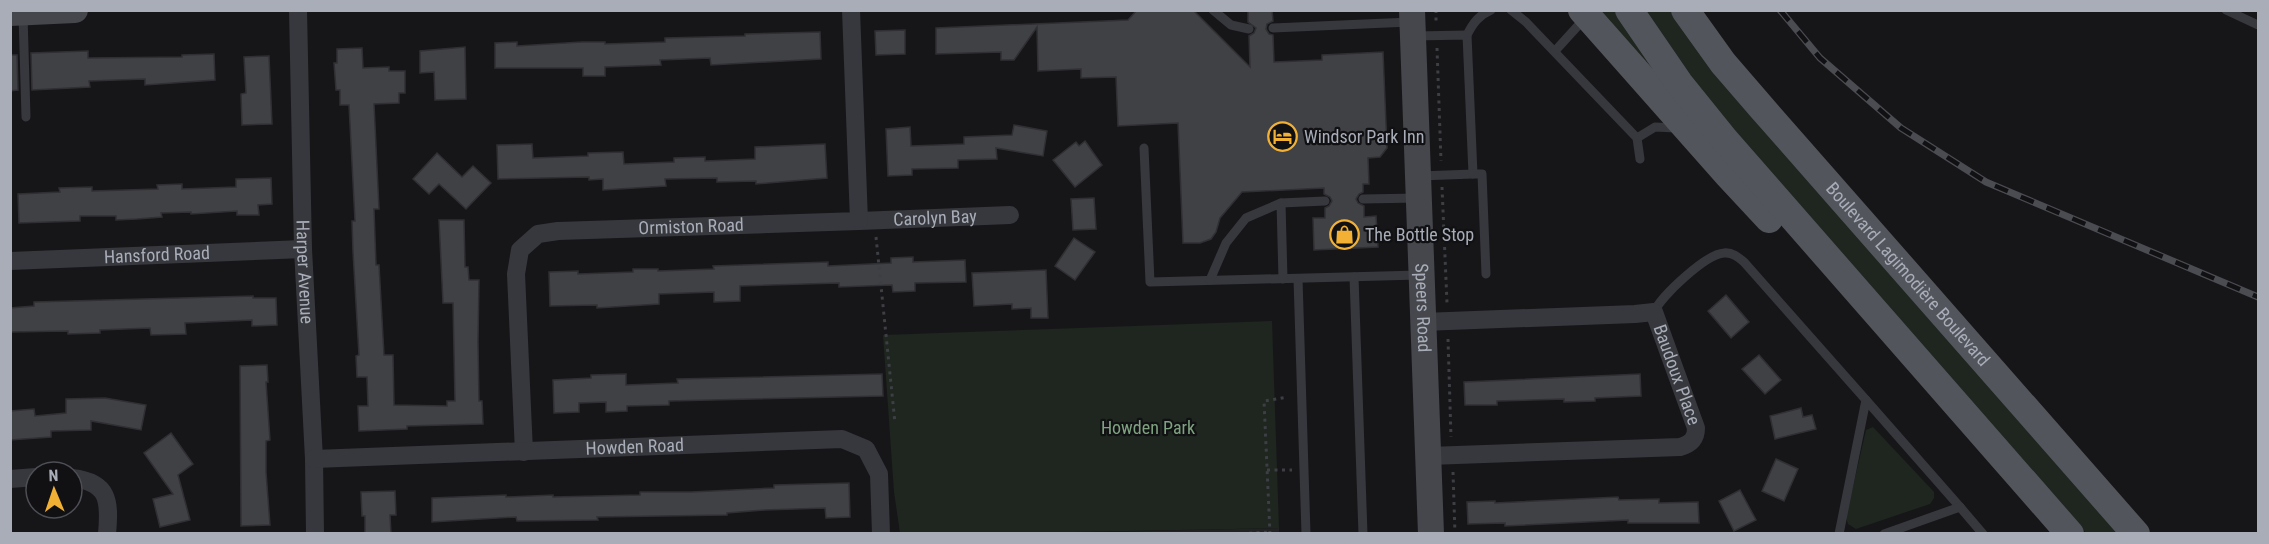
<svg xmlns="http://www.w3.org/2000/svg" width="2269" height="544" viewBox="0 0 2269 544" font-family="'Roboto Condensed',sans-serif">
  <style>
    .built { fill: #222225 }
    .green { fill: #1e261f }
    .building { fill: #404145; stroke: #303034; stroke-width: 1.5 }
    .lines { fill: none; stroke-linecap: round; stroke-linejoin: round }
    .path { stroke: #3d3f44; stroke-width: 3; stroke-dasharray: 3 4.5; stroke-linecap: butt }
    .lane { stroke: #37383d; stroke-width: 9 }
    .street { stroke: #37383d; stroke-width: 18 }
    .secondary { stroke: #45474d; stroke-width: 26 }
    .primary { stroke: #53555c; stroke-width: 28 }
    .rail-casing { stroke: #4a4c52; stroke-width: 7 }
    .rail { stroke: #111113; stroke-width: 4.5; stroke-dasharray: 14; stroke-linecap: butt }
    .labels { text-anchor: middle; stroke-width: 4.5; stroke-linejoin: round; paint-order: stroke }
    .poi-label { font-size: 18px; fill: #a8adb8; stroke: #111113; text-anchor: start }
    .street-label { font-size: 18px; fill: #a8adb8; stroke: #111113 }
    .park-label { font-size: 18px; fill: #7fa381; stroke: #111113 }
  </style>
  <rect width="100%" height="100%" fill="#161618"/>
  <polygon class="built" points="1279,528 1279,534 1023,534"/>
  <g class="green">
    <polygon points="1592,11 1619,11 1668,88"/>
    <polygon points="1644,11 1676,11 2121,533 2086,533 1747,148 1706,99"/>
    <polygon points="1272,321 1279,528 1023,533 900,533 894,492 883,335"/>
    <polygon points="1873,427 1934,492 1934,498 1930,504 1856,529 1848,524 1846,517 1866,430"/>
  </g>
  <g class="building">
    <polygon points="1137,10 1193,10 1250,67 1249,36 1254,33 1256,28 1248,22 1248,10 1272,10 1273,21 1267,24 1266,29 1269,34 1273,35 1274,62 1322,60 1322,55 1383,52 1387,148 1380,157 1368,158 1369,184 1363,184 1363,192 1359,194 1356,199 1358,203 1364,206 1364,217 1376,216 1378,247 1314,250 1313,218 1325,218 1325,208 1329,206 1332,201 1330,197 1324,194 1324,188 1242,192 1220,218 1216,232 1211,239 1200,243 1183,243 1178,123 1118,126 1116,77 1081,78 1081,69 1038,71 1037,27 1014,60 1001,60 1001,52 936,54 936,28 1128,20"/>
    <polygon points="905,30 905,54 876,55 875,31"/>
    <polygon points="820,32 821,59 711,65 710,58 660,60 661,65 605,67 605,76 583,76 583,68 495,68 495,43 517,42 517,46 582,42 605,42 605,44 665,42 665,38 745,36 745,34"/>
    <polygon points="465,47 466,99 435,100 434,72 420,73 420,51"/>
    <polygon points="362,48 363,68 389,67 389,71 405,71 405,93 399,93 399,103 374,104 379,209 374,209 376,265 379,265 384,355 393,355 394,405 447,406 447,401 455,401 453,303 443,303 439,220 464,220 465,267 468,267 469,280 479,280 478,342 479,401 482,401 483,424 407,426 407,429 359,431 358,406 368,406 367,377 357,377 356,356 359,355 353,252 352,221 355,221 349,105 340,105 340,90 336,90 334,63 337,63 337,49"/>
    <polygon points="88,51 88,58 182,57 182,55 214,54 215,80 145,85 145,79 89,81 90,87 32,90 31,53"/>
    <polygon points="10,55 17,55 18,90 10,91"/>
    <polygon points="269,56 272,124 242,125 241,94 246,93 244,57"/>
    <polygon points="1014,125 1047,131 1043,156 996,148 997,159 958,160 958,168 912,169 912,175 888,176 886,129 910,127 911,146 964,144 964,137 1012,135"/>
    <polygon points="1085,141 1102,165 1075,187 1053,160 1076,142 1079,146"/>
    <polygon points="532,144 533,158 588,156 588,153 623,152 624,164 674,162 674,158 705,157 705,161 755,159 755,147 825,144 827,178 756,184 756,181 717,182 717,178 665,179 666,186 603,190 603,179 589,180 589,177 498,179 497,145"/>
    <polygon points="437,153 462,177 473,166 491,183 466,209 439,184 429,194 413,179"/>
    <polygon points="271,178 272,204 258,205 259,215 237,215 237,211 191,214 191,212 161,213 162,217 137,219 116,220 116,216 80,216 80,221 19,223 18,194 60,192 59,188 92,187 92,191 158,189 157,185 182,184 182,189 236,187 236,179"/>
    <polygon points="1094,198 1096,229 1073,230 1071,199"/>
    <polygon points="1074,238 1095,252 1075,280 1055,266"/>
    <polygon points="913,257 913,262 965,260 966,282 915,283 915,291 893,292 892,285 839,287 839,283 740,286 740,301 714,302 714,292 659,294 659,304 597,308 597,305 550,306 549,272 578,271 578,274 633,272 633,269 658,269 658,271 714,269 713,266 828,262 828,266 891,263 891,258"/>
    <polygon points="1046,270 1048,318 1031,318 1031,308 1012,309 1012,304 974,306 972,273"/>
    <polygon points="1726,295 1749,322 1731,338 1708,311"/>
    <polygon points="253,296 253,298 276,298 277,325 252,326 252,320 185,323 186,334 151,335 150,328 100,330 100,333 68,334 68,331 10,332 10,308 34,306 34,302"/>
    <polygon points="1759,355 1781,380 1765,394 1742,369"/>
    <polygon points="267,365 268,382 266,382 270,440 266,441 266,472 270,525 241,526 240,366"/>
    <polygon points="626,374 626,385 678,383 677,379 882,374 883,396 669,401 669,405 627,406 627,411 606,412 606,402 579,403 579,412 554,413 553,380 591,378 591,375"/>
    <polygon points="1640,374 1641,396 1595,398 1595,401 1564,402 1564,399 1497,401 1497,405 1465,405 1464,382"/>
    <polygon points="105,398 146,405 141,430 91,421 91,430 51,431 51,437 10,440 10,411 34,409 35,416 66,413 66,399"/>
    <polygon points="1801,408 1803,417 1812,415 1816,429 1775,439 1770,416"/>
    <polygon points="171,433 193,464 178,475 190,520 160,527 153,499 173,494 144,453"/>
    <polygon points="1776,459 1798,469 1784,501 1762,491"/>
    <polygon points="849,483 850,517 826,518 825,508 765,510 727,513 727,515 597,517 598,520 517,521 516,517 432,522 432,498 506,495 506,497 553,495 553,497 640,495 640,492 691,492 774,488 774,485"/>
    <polygon points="1740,490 1756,520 1734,531 1719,501"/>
    <polygon points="395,491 396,515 390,515 391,534 365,534 365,516 362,516 361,492"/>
    <polygon points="1618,497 1619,500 1659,499 1659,503 1698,502 1699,523 1628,523 1628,520 1505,526 1505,523 1468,524 1467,502 1495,501 1495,503"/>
  </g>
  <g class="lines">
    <g class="path">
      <polyline points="1436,10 1436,23"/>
      <polyline points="1437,48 1441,161"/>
      <polyline points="1442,187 1447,303"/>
      <polyline points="876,237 895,423"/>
      <polyline points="1448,339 1451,437"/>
      <polyline points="1267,470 1292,470"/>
      <polyline points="1453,472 1455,534"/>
      <polyline points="1234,534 1270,532"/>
      <polyline points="1270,534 1264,401 1288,397"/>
    </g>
    <g class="lane">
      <polyline points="1213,10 1231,25 1249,29"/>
      <polyline points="1511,10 1526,22 1637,138 1640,159"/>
      <polyline points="2226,10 2258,25"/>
      <polyline points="23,15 26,117"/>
      <polyline points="1273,28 1410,22"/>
      <path d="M1467 35C1473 23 1479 15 1491 10"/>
      <polyline points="1415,36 1467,35 1473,174 1420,176"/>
      <polyline points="1555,51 1585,18"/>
      <polyline points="1637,138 1655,127 1676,128"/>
      <polyline points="1144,148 1150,282 1419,275"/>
      <polyline points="1473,174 1482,174 1486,274"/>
      <polyline points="1363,199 1418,198"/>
      <polyline points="1281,203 1325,201"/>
      <polyline points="1354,277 1363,534"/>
      <polyline points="1298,279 1306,534"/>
      <polyline points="1210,280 1226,243 1246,218 1281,203 1283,279"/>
      <path d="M1654 312C1661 296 1706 254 1724 253 1732 252 1738 257 1744 262L1866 400"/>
      <polyline points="1839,534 1866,400 1960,507"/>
      <polyline points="1884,534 1960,507 1983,534"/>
    </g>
    <g class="street">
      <path id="s1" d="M298 10 303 249 314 459 315 534"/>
      <path id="s2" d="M859 221 1010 215"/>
      <path id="s3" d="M10 261 303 249"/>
      <path id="s4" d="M1423 322 1635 314 1654 312 1696 428C1696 439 1691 444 1680 447L1429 456"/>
      <path id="s5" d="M524 452 516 274 520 250 538 234 558 231 859 221 851 10"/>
      <path id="s6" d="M314 459 842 439 866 449 879 474 881 534"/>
      <path d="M72 478C109 482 110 501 107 534"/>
      <polyline points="10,479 36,477"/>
    </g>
    <g class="secondary">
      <path id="s7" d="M1412 10 1431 534"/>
      <polyline points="10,13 75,10"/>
    </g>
    <g class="primary">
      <polyline points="1582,10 1728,175 1769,219"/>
      <polyline points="1629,10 1679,83 1725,140 2070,534"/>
      <path id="s8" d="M1685 10 1723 63 1761 107 2136 534"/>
    </g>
    <defs>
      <polyline id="rail" points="1780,10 1820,58 1901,128 1986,182 2258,297"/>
    </defs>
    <use href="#rail" class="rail-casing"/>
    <use href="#rail" class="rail"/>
  </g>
  <defs>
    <symbol id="hotel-ring" viewBox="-11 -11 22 22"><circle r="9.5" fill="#111113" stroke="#f2b134" stroke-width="1.5"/><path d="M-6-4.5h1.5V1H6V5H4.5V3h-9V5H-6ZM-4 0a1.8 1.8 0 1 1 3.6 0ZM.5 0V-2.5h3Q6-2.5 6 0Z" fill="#f2b134"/></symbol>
    <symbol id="shop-ring" viewBox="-11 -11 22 22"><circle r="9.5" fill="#111113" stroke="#f2b134" stroke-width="1.5"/><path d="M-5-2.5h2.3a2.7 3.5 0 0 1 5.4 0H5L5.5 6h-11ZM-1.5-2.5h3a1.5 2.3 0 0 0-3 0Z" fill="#f2b134"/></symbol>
  </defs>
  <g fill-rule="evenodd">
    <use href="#hotel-ring" x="1266" y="120" width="33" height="33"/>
    <use href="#shop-ring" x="1328" y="218" width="33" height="33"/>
  </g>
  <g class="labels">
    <g class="poi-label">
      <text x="1304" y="143">Windsor Park Inn</text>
      <text x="1365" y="241">The Bottle Stop</text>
    </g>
    <g class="street-label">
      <text dy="6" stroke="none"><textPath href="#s2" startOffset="76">Carolyn Bay</textPath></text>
      <text dy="6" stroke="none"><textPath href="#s5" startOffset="380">Ormiston Road</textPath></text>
      <text dy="6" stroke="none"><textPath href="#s3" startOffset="147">Hansford Road</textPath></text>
      <text dy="6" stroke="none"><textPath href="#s1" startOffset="262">Harper Avenue</textPath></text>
      <text dy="6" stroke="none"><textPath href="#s8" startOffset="346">Boulevard Lagimodière Boulevard</textPath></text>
      <text dy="6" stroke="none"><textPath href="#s7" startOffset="298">Speers Road</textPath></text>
      <text dy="6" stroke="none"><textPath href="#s4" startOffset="298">Baudoux Place</textPath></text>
      <text dy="6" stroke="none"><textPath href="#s6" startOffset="321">Howden Road</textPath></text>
    </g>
    <g class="park-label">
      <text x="1148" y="434">Howden Park</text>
    </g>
  </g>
  <rect width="2269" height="544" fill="none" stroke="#a8adb8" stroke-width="24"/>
  <g transform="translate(54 490) rotate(358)"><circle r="28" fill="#111113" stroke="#4d4f55" stroke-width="1.5"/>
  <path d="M0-4.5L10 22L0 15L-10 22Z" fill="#f2b134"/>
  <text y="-9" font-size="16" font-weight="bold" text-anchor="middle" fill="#a8adb8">N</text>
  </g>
</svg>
